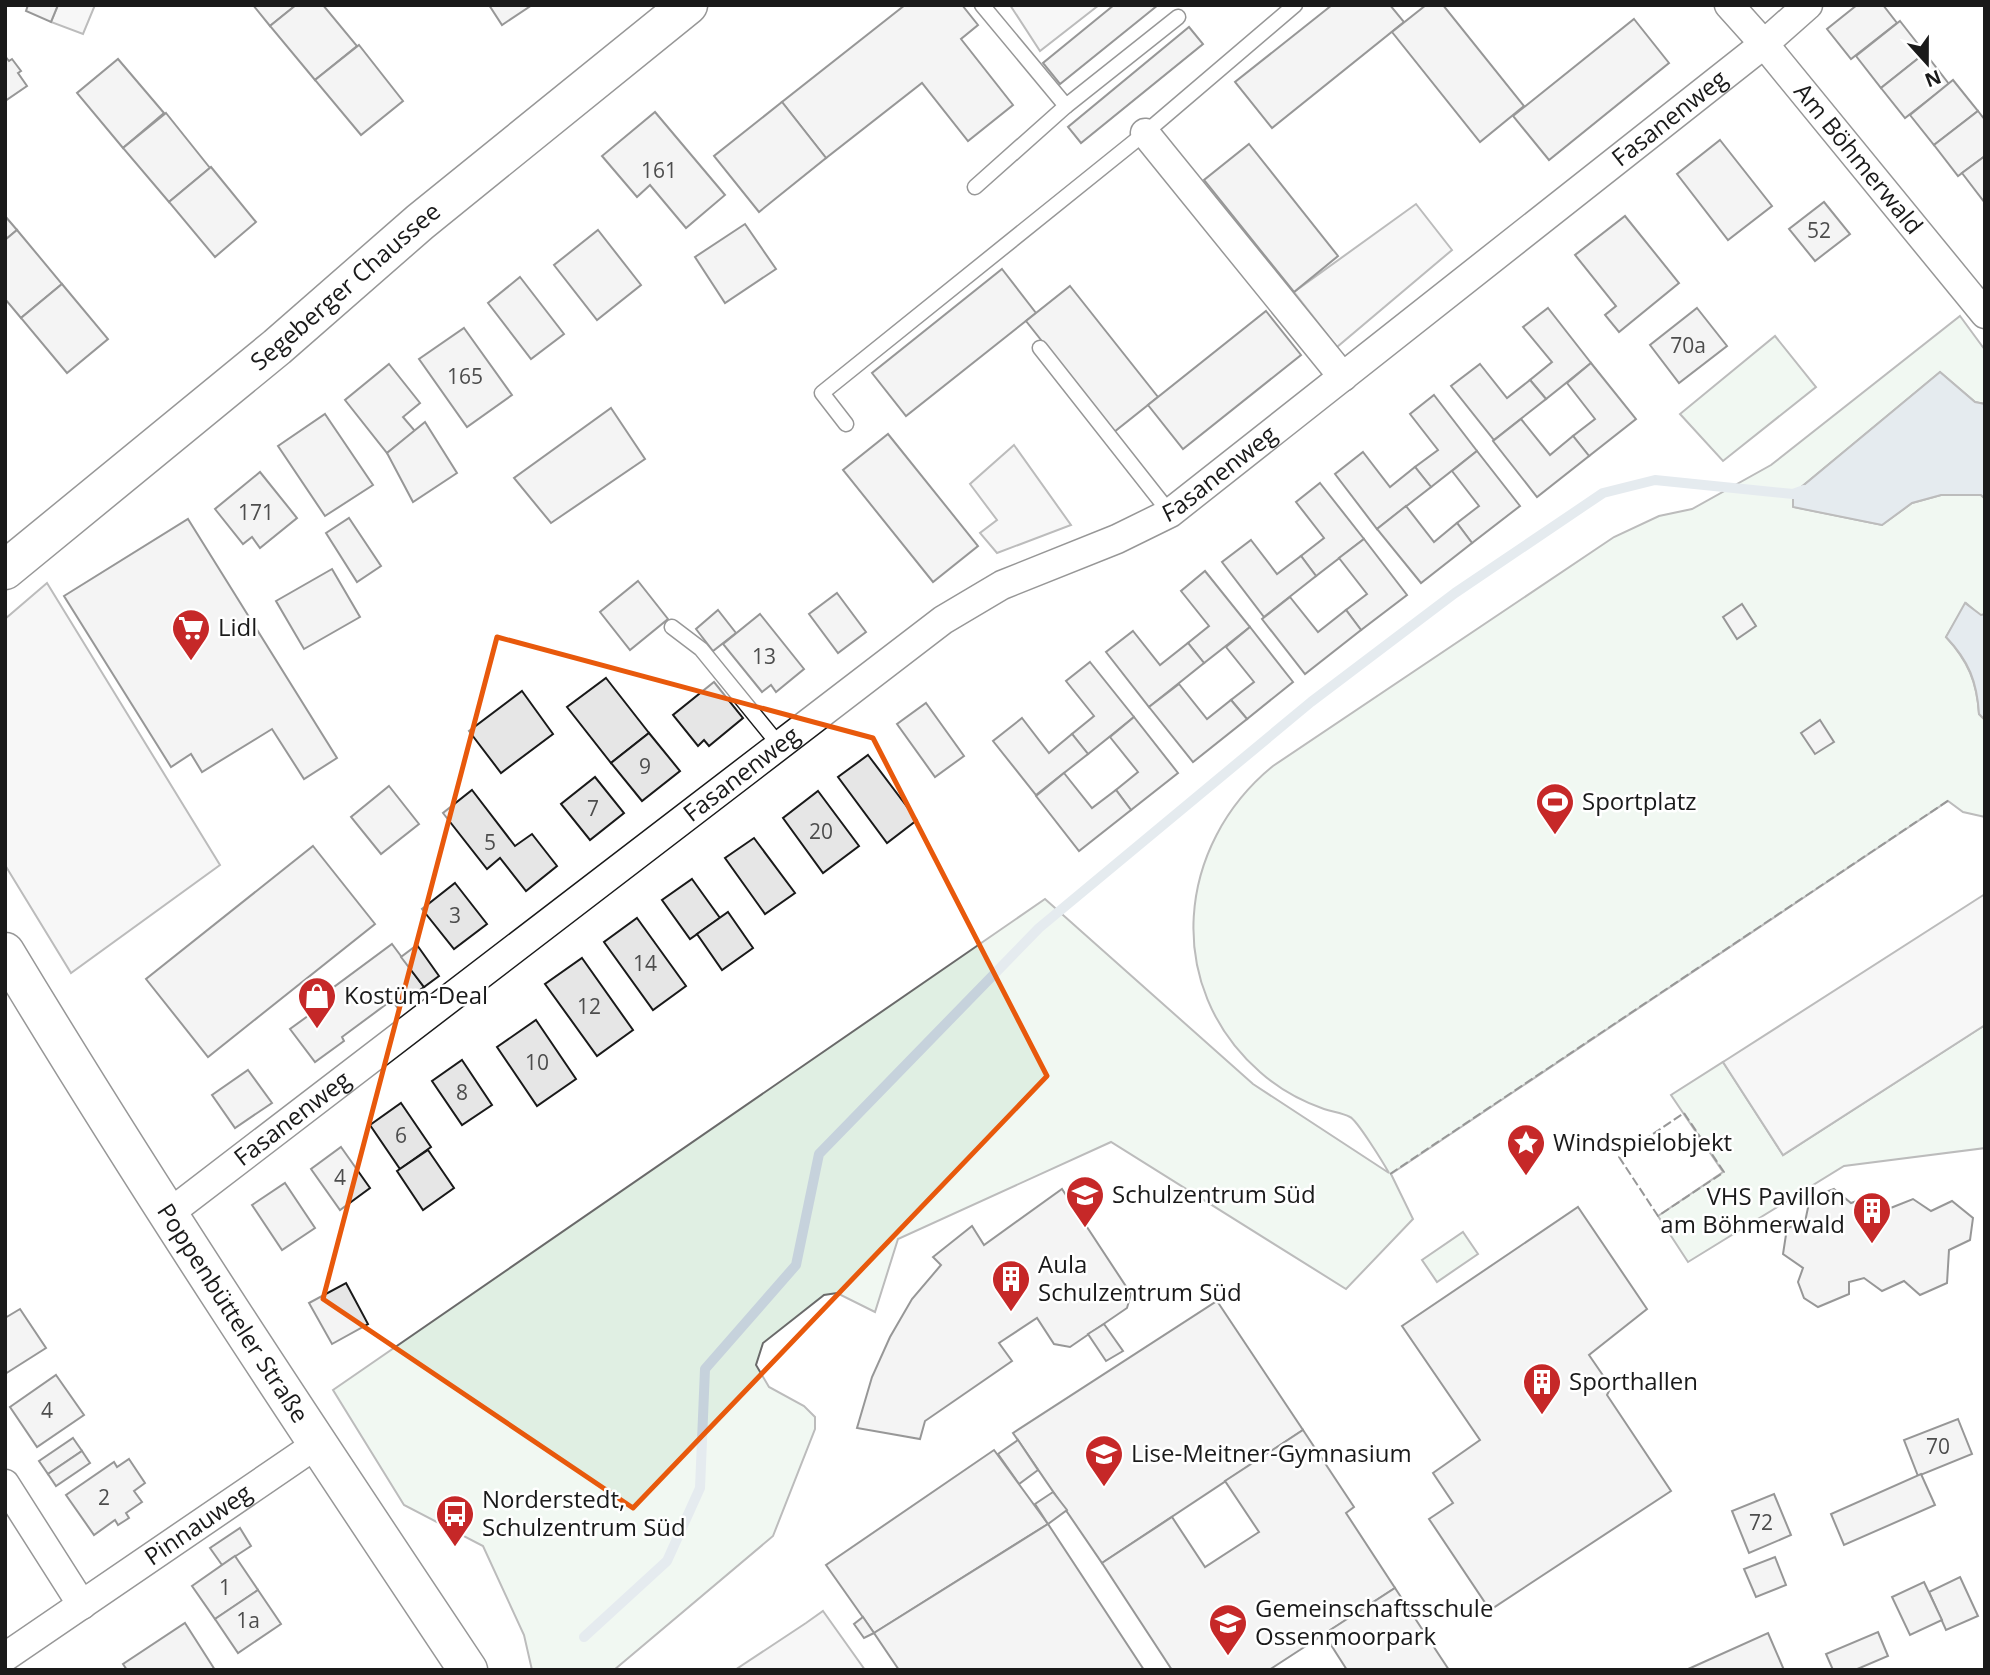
<svg xmlns="http://www.w3.org/2000/svg" width="1990" height="1675" viewBox="0 0 1990 1675" font-family="'Open Sans',sans-serif">
  <style>
    .green { fill: #e0efe3; stroke: #6a6a6a; stroke-width: 2 }
    .parking { fill: #ededed; stroke: #6a6a6a; stroke-width: 2 }
    .water { fill: #c6d2dc; stroke: #6a6a6a; stroke-width: 2 }
    .lines { fill: none; stroke-linecap: round; stroke-linejoin: round }
    .stream { stroke: #c6d2dc; stroke-width: 10 }
    .building { fill: #e6e6e6; stroke: #1a1a1a; stroke-width: 2 }
    .service-casing { stroke: #1a1a1a; stroke-width: 17 }
    .minor-casing { stroke: #1a1a1a; stroke-width: 31 }
    .secondary-casing { stroke: #1a1a1a; stroke-width: 41 }
    .primary-casing { stroke: #1a1a1a; stroke-width: 41 }
    .service { stroke: #fff; stroke-width: 14 }
    .minor { stroke: #fff; stroke-width: 28 }
    .secondary { stroke: #fff; stroke-width: 38 }
    .primary { stroke: #fff; stroke-width: 38 }
    .fence { stroke: #1a1a1a; stroke-width: 2; stroke-dasharray: 9 3.5; stroke-linecap: butt }
    .marked { fill: none; stroke: #e8590c; stroke-width: 5; stroke-linejoin: round }
    .labels { text-anchor: middle; stroke-width: 5; stroke-linejoin: round; paint-order: stroke }
    .number-label { font-size: 21px; fill: #4d4d4d }
    .street-label { font-size: 24px; fill: #1a1a1a; stroke: #fff }
    .poi-label { font-size: 24px; fill: #1a1a1a; stroke: #fff; text-anchor: start }
  </style>
  <rect width="100%" height="100%" fill="#fff"/>
  <g class="green">
    <path d="M1960 316 1985 350V404L1975 402 1940 372 1793 494 1794 507 1882 525 1912 503 1941 495H1982L1985 499V614L1981 616 1966 603 1946 637C1968 661 1977 682 1979 714L1985 720V817L1963 812 1948 801 1391 1174 1413 1219 1346 1289 1111 1142 898 1239 875 1312 837 1293 824 1295 763 1343 756 1365 769 1387 804 1406 815 1417V1429L773 1536 614 1670H532L524 1635 483 1546 404 1505 333 1390 1045 899 1253 1084 1389 1173C1384 1164 1357 1120 1350 1117 1342 1113 1333 1112 1324 1109 1301 1101 1279 1089 1260 1072 1163 987 1176 845 1273 766L1614 537 1659 516 1692 509 1771 465Z"/>
    <polygon points="1775,336 1816,387 1723,461 1680,414"/>
    <polygon points="1985,1025 1985,1148 1844,1166 1688,1262 1658,1216 1723,1172 1671,1095 1723,1062 1783,1155"/>
    <polygon points="1463,1232 1478,1254 1437,1282 1422,1260"/>
  </g>
  <g class="parking">
    <polygon points="58,5 95,5 83,34 51,22"/>
    <polygon points="1010,5 1099,5 1040,51"/>
    <polygon points="1416,204 1452,250 1337,347 1294,292"/>
    <polygon points="1014,445 1071,525 997,553 980,533 997,520 970,484"/>
    <polygon points="47,583 220,865 71,973 5,865 5,619"/>
    <polygon points="1985,894 1985,1025 1783,1155 1723,1062"/>
    <polygon points="823,1611 865,1670 735,1670 806,1623"/>
  </g>
  <g class="water">
    <polygon points="1940,372 1975,402 1985,404 1985,499 1981,495 1941,495 1912,503 1882,525 1793,507 1793,494"/>
    <path d="M1965 603 1981 615 1985 614V720L1979 714C1977 682 1969 661 1946 637Z"/>
  </g>
  <g class="lines">
    <polyline class="stream" points="584,1637 667,1561 700,1488 705,1369 796,1265 819,1154 1039,928 1311,702 1455,593 1603,493 1655,480 1793,494 1804,490"/>
  </g>
  <g class="building">
    <polygon points="28,5 58,5 51,22 26,11"/>
    <polygon points="253,5 296,5 270,26"/>
    <polygon points="296,5 323,5 357,46 315,80 270,26"/>
    <polygon points="489,5 532,5 502,25"/>
    <polygon points="905,5 962,5 978,25 961,39 1013,105 968,141 922,83 826,158 782,102"/>
    <polygon points="1114,5 1158,5 1060,84 1043,63"/>
    <polygon points="1332,5 1390,5 1404,22 1272,128 1235,82"/>
    <polygon points="1426,5 1443,5 1524,106 1480,142 1392,32"/>
    <polygon points="1857,5 1883,5 1897,23 1851,59 1827,29"/>
    <polygon points="1634,19 1669,63 1549,160 1513,116"/>
    <polygon points="1900,21 1925,53 1881,88 1856,56"/>
    <polygon points="1189,27 1203,44 1081,143 1068,127"/>
    <polygon points="359,45 403,101 361,135 315,80"/>
    <polygon points="1925,53 1949,84 1905,118 1881,88"/>
    <polygon points="5,56 9,61 12,59 21,71 18,73 27,86 5,101"/>
    <polygon points="118,59 164,113 123,148 77,93"/>
    <polygon points="1953,80 1978,111 1934,145 1910,115"/>
    <polygon points="782,102 826,158 759,212 714,156"/>
    <polygon points="1978,111 1985,120 1985,156 1958,176 1934,145"/>
    <polygon points="655,112 725,195 686,228 650,185 637,197 602,156"/>
    <polygon points="166,113 210,168 169,202 123,148"/>
    <polygon points="1720,140 1772,206 1728,240 1677,174"/>
    <polygon points="1249,144 1338,256 1294,292 1204,180"/>
    <polygon points="1985,156 1985,203 1962,173"/>
    <polygon points="211,167 256,222 215,257 169,202"/>
    <polygon points="1824,202 1850,234 1815,261 1789,229"/>
    <polygon points="5,216 17,230 5,240"/>
    <polygon points="1625,216 1679,283 1619,332 1605,315 1616,306 1575,255"/>
    <polygon points="745,224 776,269 725,303 695,257"/>
    <polygon points="17,230 62,284 21,318 5,299 5,240"/>
    <polygon points="598,230 641,285 597,320 554,265"/>
    <polygon points="1002,269 1036,313 906,416 872,373"/>
    <polygon points="520,277 564,334 531,359 488,303"/>
    <polygon points="62,284 108,339 67,373 21,318"/>
    <polygon points="1070,286 1158,397 1114,432 1026,321"/>
    <polygon points="1548,308 1591,363 1546,399 1530,380 1552,362 1523,327"/>
    <polygon points="1697,308 1727,346 1679,383 1650,345"/>
    <polygon points="1266,311 1301,355 1183,449 1148,405"/>
    <polygon points="464,328 512,395 467,427 419,359"/>
    <polygon points="1591,363 1636,419 1589,456 1573,436 1595,419 1567,383"/>
    <polygon points="389,364 420,403 403,417 415,431 387,453 345,400"/>
    <polygon points="1480,364 1507,398 1530,380 1546,399 1494,440 1451,386"/>
    <polygon points="1434,395 1477,451 1431,487 1415,467 1438,450 1410,414"/>
    <polygon points="611,408 645,459 551,523 514,478"/>
    <polygon points="325,414 373,485 325,516 278,446"/>
    <polygon points="1521,419 1550,455 1573,436 1589,456 1537,497 1493,441"/>
    <polygon points="425,422 457,473 413,502 387,453"/>
    <polygon points="888,434 978,546 933,582 843,470"/>
    <polygon points="1477,451 1520,506 1472,543 1457,523 1479,506 1452,471"/>
    <polygon points="1363,452 1390,487 1415,467 1431,487 1377,529 1335,474"/>
    <polygon points="260,472 297,518 260,548 252,537 243,544 215,509"/>
    <polygon points="1320,483 1364,539 1316,576 1301,556 1324,538 1296,502"/>
    <polygon points="1406,506 1434,542 1457,523 1472,543 1421,583 1377,529"/>
    <polygon points="349,518 381,566 357,582 326,533"/>
    <polygon points="188,519 337,758 304,779 272,729 202,772 191,754 171,767 64,596"/>
    <polygon points="1364,539 1407,595 1361,630 1346,610 1367,594 1339,558"/>
    <polygon points="1251,540 1277,574 1301,556 1316,576 1264,617 1222,562"/>
    <polygon points="332,569 360,617 304,649 276,601"/>
    <polygon points="1205,571 1250,627 1204,663 1188,643 1209,626 1181,591"/>
    <polygon points="638,581 668,619 630,650 600,612"/>
    <polygon points="837,593 866,632 838,653 809,614"/>
    <polygon points="1290,597 1318,632 1346,610 1361,630 1305,674 1262,619"/>
    <polygon points="1742,604 1756,626 1737,639 1723,617"/>
    <polygon points="718,610 736,633 713,651 696,629"/>
    <polygon points="760,614 804,669 776,692 771,685 762,692 723,644"/>
    <polygon points="1250,627 1293,682 1247,719 1231,700 1254,682 1226,647"/>
    <polygon points="1133,631 1160,665 1188,643 1204,663 1149,707 1106,652"/>
    <polygon points="1090,662 1134,717 1088,754 1072,734 1094,716 1066,681"/>
    <polygon points="606,678 649,733 611,763 567,707"/>
    <polygon points="714,682 743,718 709,746 704,740 698,746 673,715"/>
    <polygon points="1179,684 1207,719 1231,700 1247,719 1193,762 1149,707"/>
    <polygon points="522,691 553,734 501,773 469,731"/>
    <polygon points="926,703 964,756 935,777 897,724"/>
    <polygon points="1134,717 1178,773 1131,810 1116,790 1138,772 1110,737"/>
    <polygon points="1022,718 1049,753 1072,734 1088,754 1036,795 993,741"/>
    <polygon points="1820,720 1834,742 1815,754 1801,733"/>
    <polygon points="649,733 680,771 642,801 611,763"/>
    <polygon points="868,755 917,820 887,843 838,777"/>
    <polygon points="1064,773 1092,808 1116,790 1131,810 1079,851 1036,796"/>
    <polygon points="595,777 624,813 590,840 561,804"/>
    <polygon points="389,786 419,824 381,854 351,817"/>
    <polygon points="472,790 515,846 532,834 557,866 526,891 500,858 487,869 443,813"/>
    <polygon points="818,791 859,846 823,873 783,818"/>
    <polygon points="754,838 795,893 765,914 725,858"/>
    <polygon points="313,846 375,924 208,1057 146,979"/>
    <polygon points="692,879 720,918 690,939 662,900"/>
    <polygon points="455,883 487,924 454,949 422,909"/>
    <polygon points="728,912 753,948 722,970 697,934"/>
    <polygon points="637,918 686,986 653,1010 604,942"/>
    <polygon points="392,944 424,987 397,1007 392,1000 342,1037 344,1041 315,1062 290,1029 312,1013 307,1007"/>
    <polygon points="417,945 439,976 424,987 401,957"/>
    <polygon points="582,958 633,1030 597,1056 545,984"/>
    <polygon points="536,1020 576,1079 537,1106 497,1047"/>
    <polygon points="462,1060 492,1105 462,1125 432,1081"/>
    <polygon points="248,1070 272,1103 235,1128 212,1095"/>
    <polygon points="401,1103 431,1147 400,1169 370,1125"/>
    <polygon points="341,1147 370,1188 340,1210 311,1169"/>
    <polygon points="428,1150 454,1188 423,1210 397,1171"/>
    <polygon points="285,1183 315,1228 282,1250 252,1205"/>
    <polygon points="1062,1189 1131,1294 1127,1308 1070,1347 1054,1344 1037,1318 999,1343 1012,1361 925,1421 920,1439 857,1428 872,1377 890,1337 912,1299 941,1265 933,1257 972,1226 984,1245"/>
    <polygon points="1834,1189 1851,1203 1871,1196 1888,1209 1913,1199 1931,1211 1952,1201 1973,1218 1970,1240 1949,1250 1947,1283 1920,1295 1904,1281 1882,1291 1864,1278 1849,1282 1849,1294 1818,1307 1804,1298 1798,1282 1803,1268 1783,1254 1787,1228 1805,1222 1810,1198"/>
    <polygon points="1578,1207 1647,1309 1589,1355 1611,1387 1607,1395 1671,1491 1490,1610 1429,1519 1453,1503 1433,1473 1480,1440 1402,1326"/>
    <polygon points="346,1283 368,1324 332,1344 309,1303"/>
    <polygon points="1217,1301 1303,1430 1102,1563 1013,1433"/>
    <polygon points="20,1309 46,1348 5,1374 5,1318"/>
    <polygon points="1104,1324 1123,1351 1106,1361 1088,1334"/>
    <polygon points="56,1375 84,1415 37,1447 10,1407"/>
    <polygon points="1958,1419 1972,1454 1918,1476 1904,1440"/>
    <polygon points="1303,1430 1354,1507 1346,1513 1395,1588 1269,1670 1172,1670 1102,1563 1172,1517 1205,1567 1259,1532 1225,1481"/>
    <polygon points="73,1438 82,1451 48,1474 39,1461"/>
    <polygon points="1018,1440 1038,1470 1019,1484 998,1454"/>
    <polygon points="994,1450 1048,1524 874,1633 826,1565"/>
    <polygon points="82,1451 90,1463 56,1486 48,1474"/>
    <polygon points="129,1459 145,1483 134,1491 142,1502 126,1513 129,1518 118,1525 115,1520 94,1535 66,1495 114,1462 117,1467"/>
    <polygon points="1921,1474 1935,1505 1844,1545 1831,1514"/>
    <polygon points="1053,1492 1067,1510 1048,1524 1035,1504"/>
    <polygon points="1774,1494 1791,1535 1749,1553 1732,1511"/>
    <polygon points="1048,1524 1144,1670 899,1670 874,1633"/>
    <polygon points="240,1528 251,1546 222,1565 210,1548"/>
    <polygon points="235,1556 258,1590 215,1619 192,1586"/>
    <polygon points="1775,1557 1786,1585 1756,1597 1744,1569"/>
    <polygon points="1960,1577 1978,1616 1946,1630 1929,1592"/>
    <polygon points="1924,1582 1942,1620 1910,1635 1892,1597"/>
    <polygon points="1395,1588 1449,1670 1347,1670 1324,1634"/>
    <polygon points="258,1590 281,1624 238,1653 215,1619"/>
    <polygon points="863,1617 874,1633 864,1638 854,1624"/>
    <polygon points="185,1623 215,1670 127,1670 123,1664"/>
    <polygon points="1878,1632 1888,1656 1855,1670 1833,1670 1826,1654"/>
    <polygon points="1768,1633 1784,1670 1686,1670"/>
  </g>
  <g class="lines">
    <defs>
      <g id="service">
        <polyline points="982,5 1066,106 1178,17"/>
        <polyline points="975,187 1066,106"/>
        <polyline points="1040,348 1170,513"/>
        <polyline points="846,424 822,393 1145,133 1295,5"/>
        <polyline points="672,627 701,649 780,746"/>
      </g>
      <g id="minor">
        <path id="s1" d="M1729 5 1764 44 1985 314"/>
        <polyline points="1145,133 1343,377"/>
        <path id="s2" d="M167 1215 943 620 1002 585 1117 539 1170 513 1764 44 1808 5"/>
        <polyline points="5,1484 82,1605"/>
        <path id="s3" d="M5 1657 317 1444"/>
      </g>
      <g id="secondary">
        <path id="s4" d="M5 952C152 1196 310 1433 468 1670"/>
      </g>
      <g id="primary">
        <path id="s5" d="M5 570 277 347 420 222 688 5"/>
      </g>
    </defs>
    <use href="#service" class="service-casing"/>
    <use href="#minor" class="minor-casing"/>
    <use href="#secondary" class="secondary-casing"/>
    <use href="#primary" class="primary-casing"/>
    <use href="#service" class="service"/>
    <use href="#minor" class="minor"/>
    <use href="#secondary" class="secondary"/>
    <use href="#primary" class="primary"/>
    <g class="fence">
      <polygon points="1684,1113 1724,1172 1658,1216 1619,1157"/>
      <polyline points="1390,1174 1949,800"/>
    </g>
  </g>
  <path d="M0 0H1990V1675H0ZM497 637 873 738 1047 1076 633 1508 323 1299Z" fill="#fff" fill-opacity=".55" fill-rule="evenodd"/>
  <path class="marked" d="M497 637 873 738 1047 1076 633 1508 323 1299Z"/>
  <defs>
    <symbol id="supermarket-pin" viewBox="-11 -11 22 30"><path d="M0 17L-7.5 6A9.5 9.5 0 1 1 7.5 6Z" fill="#c62828" stroke="#fff"/><path d="M-6-5.5h2.5l.6 2H6L4.5 2H-2.5L-4.4-4H-6ZM-1.5 3.2a1.3 1.3 0 1 0 .1 0ZM3 3.2a1.3 1.3 0 1 0 .1 0Z" fill="#fff"/></symbol>
    <symbol id="stadium-pin" viewBox="-11 -11 22 30"><path d="M0 17L-7.5 6A9.5 9.5 0 1 1 7.5 6Z" fill="#c62828" stroke="#fff"/><path d="M0-5a6.5 5 0 1 0 0 10a6.5 5 0 1 0 0-10ZM-3.5-1.8h7v3.6h-7Z" fill="#fff"/></symbol>
    <symbol id="shop-pin" viewBox="-11 -11 22 30"><path d="M0 17L-7.5 6A9.5 9.5 0 1 1 7.5 6Z" fill="#c62828" stroke="#fff"/><path d="M-5-2.5h2.3a2.7 3.5 0 0 1 5.4 0H5L5.5 6h-11ZM-1.5-2.5h3a1.5 2.3 0 0 0-3 0Z" fill="#fff"/></symbol>
    <symbol id="sight-pin" viewBox="-11 -11 22 30"><path d="M0 17L-7.5 6A9.5 9.5 0 1 1 7.5 6Z" fill="#c62828" stroke="#fff"/><path d="M0-6L1.8-2.2L6-1.7L2.9 1.2L3.7 5.4L0 3.3L-3.7 5.4L-2.9 1.2L-6-1.7L-1.8-2.2Z" fill="#fff"/></symbol>
    <symbol id="school-pin" viewBox="-11 -11 22 30"><path d="M0 17L-7.5 6A9.5 9.5 0 1 1 7.5 6Z" fill="#c62828" stroke="#fff"/><path d="M0-5L7-2L0 1L-7-2ZM-4 1L0 2.5L4 1V4Q0 6-4 4Z" fill="#fff"/></symbol>
    <symbol id="building-pin" viewBox="-11 -11 22 30"><path d="M0 17L-7.5 6A9.5 9.5 0 1 1 7.5 6Z" fill="#c62828" stroke="#fff"/><path d="M-4-6H4V6H1V3H-1V6H-4ZM-2.5-4.3h1.7v1.8h-1.7ZM.8-4.3h1.7v1.8H.8ZM-2.5-1h1.7V.8h-1.7ZM.8-1h1.7V.8H.8Z" fill="#fff"/></symbol>
    <symbol id="bus-pin" viewBox="-11 -11 22 30"><path d="M0 17L-7.5 6A9.5 9.5 0 1 1 7.5 6Z" fill="#c62828" stroke="#fff"/><path d="M-5-6H5V4H4V6H2V4H-2V6H-4V4H-5ZM-3.5-4V0h7V-4ZM-3.5 1.2v1.5H-2V1.2ZM2 1.2v1.5H3.5V1.2Z" fill="#fff"/></symbol>
  </defs>
  <g fill-rule="evenodd">
    <use href="#supermarket-pin" x="169" y="606" width="44" height="60"/>
    <use href="#stadium-pin" x="1533" y="780" width="44" height="60"/>
    <use href="#shop-pin" x="295" y="974" width="44" height="60"/>
    <use href="#sight-pin" x="1504" y="1121" width="44" height="60"/>
    <use href="#school-pin" x="1063" y="1173" width="44" height="60"/>
    <use href="#building-pin" x="1850" y="1189" width="44" height="60"/>
    <use href="#building-pin" x="989" y="1257" width="44" height="60"/>
    <use href="#building-pin" x="1520" y="1360" width="44" height="60"/>
    <use href="#school-pin" x="1082" y="1432" width="44" height="60"/>
    <use href="#bus-pin" x="433" y="1492" width="44" height="60"/>
    <use href="#school-pin" x="1206" y="1601" width="44" height="60"/>
  </g>
  <g class="labels">
    <g class="number-label">
      <text x="659" y="178">161</text>
      <text x="1819" y="238">52</text>
      <text x="1688" y="353">70a</text>
      <text x="465" y="384">165</text>
      <text x="256" y="520">171</text>
      <text x="764" y="664">13</text>
      <text x="645" y="774">9</text>
      <text x="593" y="816">7</text>
      <text x="821" y="839">20</text>
      <text x="490" y="850">5</text>
      <text x="455" y="923">3</text>
      <text x="645" y="971">14</text>
      <text x="589" y="1014">12</text>
      <text x="537" y="1070">10</text>
      <text x="462" y="1100">8</text>
      <text x="401" y="1143">6</text>
      <text x="340" y="1185">4</text>
      <text x="47" y="1418">4</text>
      <text x="1938" y="1454">70</text>
      <text x="104" y="1505">2</text>
      <text x="1761" y="1530">72</text>
      <text x="225" y="1595">1</text>
      <text x="248" y="1628">1a</text>
    </g>
    <g class="street-label">
      <text dy="8" stroke="none"><textPath href="#s2" startOffset="1866">Fasanenweg</textPath></text>
      <text dy="8" stroke="none"><textPath href="#s1" startOffset="201">Am Böhmerwald</textPath></text>
      <text dy="8" stroke="none"><textPath href="#s5" startOffset="443">Segeberger Chaussee</textPath></text>
      <text dy="8" stroke="none"><textPath href="#s2" startOffset="1292">Fasanenweg</textPath></text>
      <text dy="8" stroke="none"><textPath href="#s2" startOffset="724">Fasanenweg</textPath></text>
      <text dy="8" stroke="none"><textPath href="#s2" startOffset="158">Fasanenweg</textPath></text>
      <text dy="8" stroke="none"><textPath href="#s4" startOffset="427">Poppenbütteler Straße</textPath></text>
      <text dy="8" stroke="none"><textPath href="#s3" startOffset="234">Pinnauweg</textPath></text>
    </g>
    <g class="poi-label">
      <text x="218" y="636">Lidl</text>
      <text x="1582" y="810">Sportplatz</text>
      <text x="344" y="1004">Kostüm-Deal</text>
      <text x="1553" y="1151">Windspielobjekt</text>
      <text x="1112" y="1203">Schulzentrum Süd</text>
      <text x="1845" y="1205" text-anchor="end">VHS Pavillon<tspan x="1845" dy="28">am Böhmerwald</tspan></text>
      <text x="1038" y="1273">Aula<tspan x="1038" dy="28">Schulzentrum Süd</tspan></text>
      <text x="1569" y="1390">Sporthallen</text>
      <text x="1131" y="1462">Lise-Meitner-Gymnasium</text>
      <text x="482" y="1508">Norderstedt,<tspan x="482" dy="28">Schulzentrum Süd</tspan></text>
      <text x="1255" y="1617">Gemeinschaftsschule<tspan x="1255" dy="28">Ossenmoorpark</tspan></text>
    </g>
  </g>
  <rect width="1990" height="1675" fill="none" stroke="#1a1a1a" stroke-width="14"/>
  <g transform="translate(1927 63) rotate(159)" stroke="#ffffff" stroke-width="5" paint-order="stroke">
  <path d="M0-5L12 26L0 18L-12 26Z" fill="#1a1a1a"/>
  <text y="-10" font-size="19" font-weight="bold" text-anchor="middle" fill="#1a1a1a">N</text>
  </g>
</svg>
